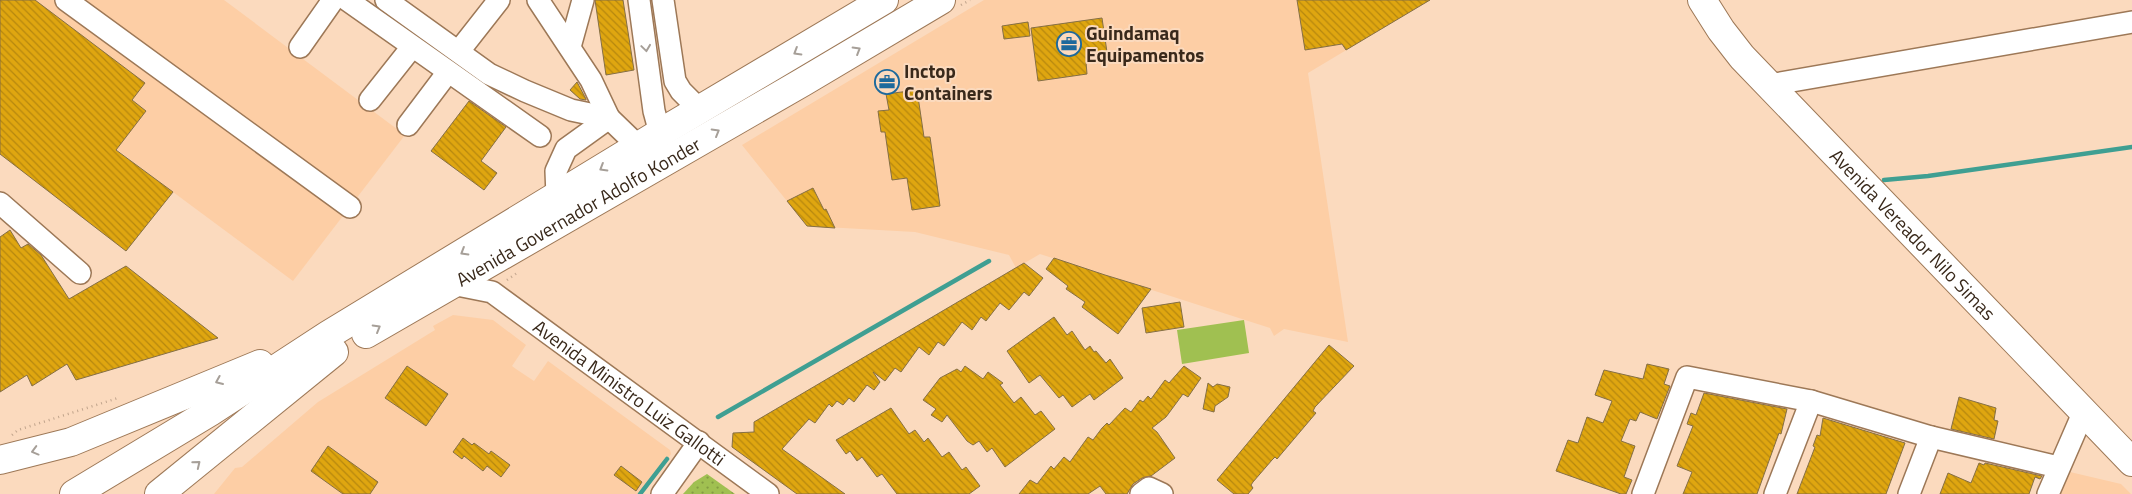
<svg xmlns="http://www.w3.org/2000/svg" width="2132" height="494" viewBox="0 0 2132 494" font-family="'Titillium Web',sans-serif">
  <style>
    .built { fill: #fdcea5 }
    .grass { fill: url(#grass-dots) }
    .pitch { fill: #a0c051 }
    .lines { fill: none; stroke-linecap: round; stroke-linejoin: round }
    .stream { stroke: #3f9f92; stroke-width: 4.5 }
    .building { fill: url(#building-back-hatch); stroke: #856f45 }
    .minor-casing { stroke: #9d7857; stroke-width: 24 }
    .major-casing { stroke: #9d7857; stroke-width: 30 }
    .path { stroke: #c0a48c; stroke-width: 2.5; stroke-dasharray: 1 4; stroke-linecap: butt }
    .minor { stroke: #fff; stroke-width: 21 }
    .major { stroke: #fff; stroke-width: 28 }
    .oneway { stroke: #a69f98 }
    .labels { text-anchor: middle; stroke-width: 4; stroke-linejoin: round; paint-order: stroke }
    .poi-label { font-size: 19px; font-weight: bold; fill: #39291b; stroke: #fbdabe; text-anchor: start }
    .street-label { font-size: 19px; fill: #39291b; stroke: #fbdabe }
  </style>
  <defs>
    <pattern id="grass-dots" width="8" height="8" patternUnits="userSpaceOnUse" patternTransform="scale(1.25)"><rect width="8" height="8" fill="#a0c051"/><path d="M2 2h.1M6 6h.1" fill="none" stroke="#839c42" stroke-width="1.8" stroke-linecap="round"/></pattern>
    <pattern id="building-back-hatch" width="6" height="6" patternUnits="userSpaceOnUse" patternTransform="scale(1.25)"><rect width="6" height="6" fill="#dfa610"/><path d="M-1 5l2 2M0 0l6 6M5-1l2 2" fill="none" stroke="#b6870e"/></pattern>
  </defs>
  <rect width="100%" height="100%" fill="#fbdabe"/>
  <g class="built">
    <polygon points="0,0 224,0 405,135 293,281 173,192 0,61"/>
    <polygon points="984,0 1430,0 1308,73 1348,342 1284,329 1274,336 1270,328 1040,254 1016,268 1009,255 915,232 807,226 742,145"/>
    <polygon points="453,315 493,320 526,345 512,366 516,369 534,381 548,361 670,450 671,454 642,494 214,494 235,468 242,467 318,402 435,330 433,326"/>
    <polygon points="2070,472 2121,484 2131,494 2061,494"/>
  </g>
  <polygon class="grass" points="707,474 735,494 683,494 694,482"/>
  <polygon class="pitch" points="1244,320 1249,353 1182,364 1177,330"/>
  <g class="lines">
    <g class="stream">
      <polyline points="1884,180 1928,176 2132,147"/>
      <polyline points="718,417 989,261"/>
      <polyline points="640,494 667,459"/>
    </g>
  </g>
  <g class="building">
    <polygon points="0,0 35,0 145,83 132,100 146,111 116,150 173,192 126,251 0,154"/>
    <polygon points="595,0 623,0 634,70 606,75"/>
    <polygon points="1297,0 1430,0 1346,50 1342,44 1305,50"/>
    <polygon points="1102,18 1108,59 1086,62 1087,74 1038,81 1031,28"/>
    <polygon points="1028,22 1030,36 1004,39 1002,26"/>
    <polygon points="577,82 586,99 586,100 580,99 570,90"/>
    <polygon points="917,90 924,137 930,137 940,206 912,210 907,178 892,180 885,132 881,132 878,111 889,110 886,94"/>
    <polygon points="469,101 506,127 481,161 497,173 484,190 431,151"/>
    <polygon points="813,188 824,210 826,209 835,228 807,226 787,201"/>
    <polygon points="10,230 21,248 28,244 41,255 69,299 126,266 218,338 76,380 67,364 32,386 27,375 0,392 0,237"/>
    <polygon points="1054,258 1105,275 1151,289 1118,334 1082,307 1085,302 1066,289 1068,286 1046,269"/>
    <polygon points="1024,263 1043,278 1029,296 1024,292 1009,310 1000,303 986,321 981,317 972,330 962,322 944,346 938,342 929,355 919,347 901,372 895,368 885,381 873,372 880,382 874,390 867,385 854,402 849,398 843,405 837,401 832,407 829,404 815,423 809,419 782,449 845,494 797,494 732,447 733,433 754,432 754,422"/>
    <polygon points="1180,302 1184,327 1146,333 1142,308"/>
    <polygon points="1054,317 1067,335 1072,331 1085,350 1090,346 1094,352 1096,351 1106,363 1110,359 1123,378 1094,400 1090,394 1072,407 1063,395 1059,398 1040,375 1029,383 1007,351"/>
    <polygon points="1329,345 1354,366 1315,407 1313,411 1316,413 1277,459 1275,457 1272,460 1253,482 1251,485 1253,488 1248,494 1234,494 1217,480"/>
    <polygon points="1647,364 1669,369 1664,384 1670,386 1657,419 1640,412 1636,421 1630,419 1621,441 1635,446 1624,477 1632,480 1626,494 1621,494 1556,471 1568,440 1578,443 1587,417 1603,423 1612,401 1595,395 1604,370 1643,379"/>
    <polygon points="407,366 448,394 426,426 385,398"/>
    <polygon points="965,366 983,379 988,372 1003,383 1000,385 1014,403 1021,397 1035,415 1041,411 1055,429 1005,467 992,448 987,452 979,441 973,445 967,441 947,415 942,422 931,415 936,409 923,400 940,378 957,369 961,372"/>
    <polygon points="1184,366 1201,378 1188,397 1183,394 1166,417 1152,428 1157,432 1175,458 1151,476 1142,478 1133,484 1127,494 1106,494 1100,486 1088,494 1019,494 1030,480 1037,484 1051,466 1054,469 1064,457 1070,462 1088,437 1093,440 1102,428 1107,423 1109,425 1125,408 1131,412 1140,400 1143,402 1148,396 1151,399 1165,380 1169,383"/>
    <polygon points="1208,383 1213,387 1217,384 1230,387 1228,397 1215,406 1214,412 1203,409"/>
    <polygon points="1704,393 1787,409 1781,434 1779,433 1757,494 1683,494 1692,472 1677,466 1693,426 1687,424 1691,413 1696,415"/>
    <polygon points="1959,397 1996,408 1994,420 1998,421 1994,439 1951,429"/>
    <polygon points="891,408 909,434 915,430 924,442 928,438 942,457 949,452 962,470 966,467 980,486 969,494 897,494 882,474 877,477 862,457 857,461 850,451 846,454 836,440"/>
    <polygon points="1823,418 1905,443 1886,494 1797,494 1815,447 1813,446 1817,435 1820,436"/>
    <polygon points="463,438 472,445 474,443 489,454 491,451 510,465 501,477 487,466 483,471 464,456 462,459 453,452"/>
    <polygon points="328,446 378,482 370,494 343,494 311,471"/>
    <polygon points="1979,463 1984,465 1985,463 2042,476 2040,479 2035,477 2029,494 1940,494 1948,473 1971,483"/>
    <polygon points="621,466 642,482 636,491 614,475"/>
  </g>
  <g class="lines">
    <defs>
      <g id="minor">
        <polyline points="66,0 350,207"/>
        <polyline points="347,0 540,136"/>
        <polyline points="386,0 489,74 525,91 571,110 609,118 638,146"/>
        <polyline points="538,0 591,80 609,118 566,149 556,171 557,196"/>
        <polyline points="639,0 654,111 660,133"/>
        <polyline points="663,0 675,81 681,91 700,110"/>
        <polyline points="300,47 333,0"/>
        <polyline points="570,47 583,0"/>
        <polyline points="459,51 499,0"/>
        <polyline points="1769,85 2132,22"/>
        <polyline points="370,100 412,47"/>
        <polyline points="408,125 448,72"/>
        <polyline points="0,203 80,273"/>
        <path id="s1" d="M452 284 492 292 768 494"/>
        <polyline points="662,494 699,442"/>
        <polyline points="1141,494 1149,488 1162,494"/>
        <polyline points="1643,494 1687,377 1811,401 1931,437 2058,467"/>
        <polyline points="1775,494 1811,401"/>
        <polyline points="1909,494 1931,437"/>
        <polyline points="2048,494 2084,411"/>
      </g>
      <g id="major">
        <path id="s2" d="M1702 0 1721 30 1742 57 2132 462"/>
        <path id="s3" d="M366 334 803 82 941 0"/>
        <polyline points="0,460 71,442 260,364"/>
        <polyline points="74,494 210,412 328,335 660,133 884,0"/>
        <polyline points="159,494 334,352"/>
      </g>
    </defs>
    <use href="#minor" class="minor-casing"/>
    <use href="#major" class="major-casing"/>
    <g class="path">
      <polyline points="961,5 970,0"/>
      <polyline points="507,280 517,273"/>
      <polyline points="12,435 18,430 118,398"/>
    </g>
    <use href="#minor" class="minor"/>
    <use href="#major" class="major"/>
  </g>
  <defs><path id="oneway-chevron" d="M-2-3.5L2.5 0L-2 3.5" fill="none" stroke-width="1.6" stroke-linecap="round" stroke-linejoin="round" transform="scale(1.25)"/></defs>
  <g class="oneway">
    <use href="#oneway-chevron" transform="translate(646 48) rotate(82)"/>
    <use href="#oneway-chevron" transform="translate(857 50) rotate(-31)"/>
    <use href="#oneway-chevron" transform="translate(797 52) rotate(149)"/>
    <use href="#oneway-chevron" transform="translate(716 132) rotate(-30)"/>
    <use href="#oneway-chevron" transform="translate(603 168) rotate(149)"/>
    <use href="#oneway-chevron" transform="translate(464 252) rotate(149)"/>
    <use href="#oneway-chevron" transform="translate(377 328) rotate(-30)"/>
    <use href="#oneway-chevron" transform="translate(219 381) rotate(157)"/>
    <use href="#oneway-chevron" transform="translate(35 451) rotate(165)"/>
    <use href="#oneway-chevron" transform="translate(197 464) rotate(-39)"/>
  </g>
  <defs>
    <symbol id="office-ring" viewBox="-11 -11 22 22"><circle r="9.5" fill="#fbdabe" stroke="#1d699c" stroke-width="1.5"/><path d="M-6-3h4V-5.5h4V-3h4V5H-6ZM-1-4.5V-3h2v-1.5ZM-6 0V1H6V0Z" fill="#1d699c"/></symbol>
  </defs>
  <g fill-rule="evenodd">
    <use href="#office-ring" x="1055" y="30" width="28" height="28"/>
    <use href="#office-ring" x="873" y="68" width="28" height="28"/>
  </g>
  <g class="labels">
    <g class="poi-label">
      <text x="1086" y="40">Guindamaq<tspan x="1086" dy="22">Equipamentos</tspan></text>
      <text x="904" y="78">Inctop<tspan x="904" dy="22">Containers</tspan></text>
    </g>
    <g class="street-label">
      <text dy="7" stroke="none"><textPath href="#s3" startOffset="245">Avenida Governador Adolfo Konder</textPath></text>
      <text dy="7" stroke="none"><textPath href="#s2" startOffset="316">Avenida Vereador Nilo Simas</textPath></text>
      <text dy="7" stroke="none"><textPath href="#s1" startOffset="211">Avenida Ministro Luiz Gallotti</textPath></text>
    </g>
  </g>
</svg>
